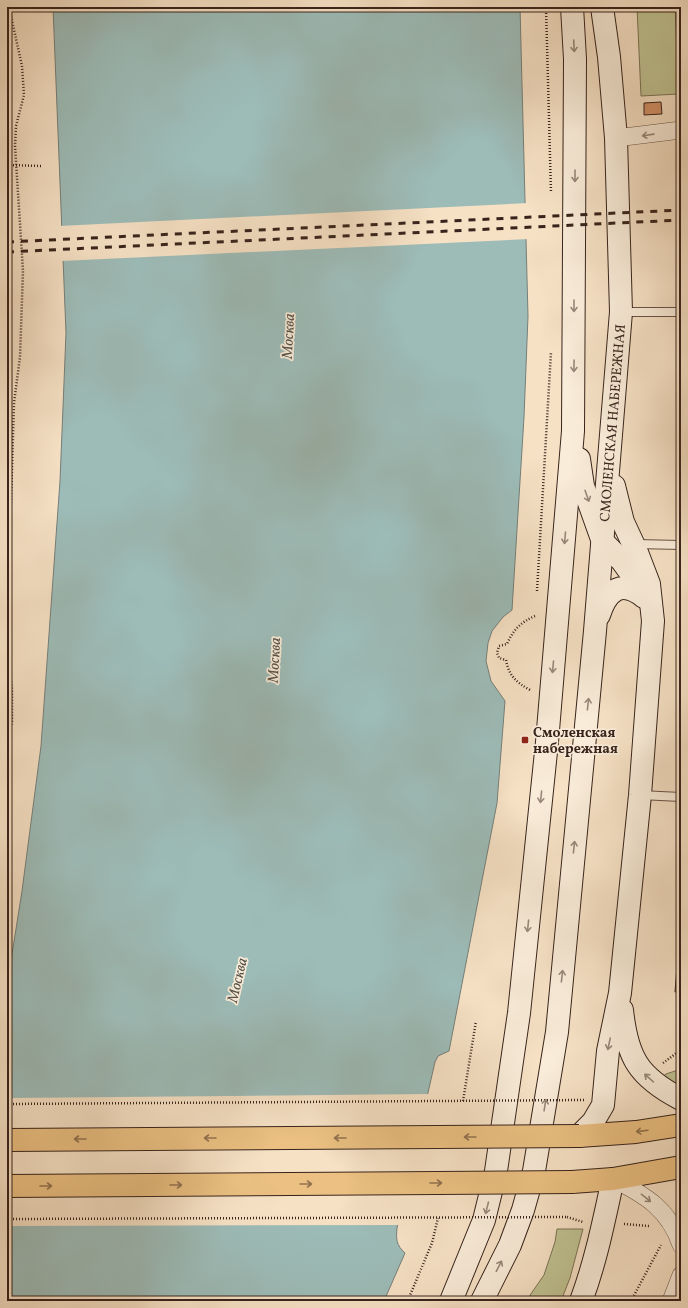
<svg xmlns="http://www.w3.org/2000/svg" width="688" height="1308" viewBox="0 0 688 1308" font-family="Vollkorn,serif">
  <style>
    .green { fill: #c0c292; stroke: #7c7357 }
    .water { fill: #9dbcb8; stroke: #757f7a }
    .pier { fill: #f6e1c5 }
    .building { fill: #d19066; stroke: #38241c }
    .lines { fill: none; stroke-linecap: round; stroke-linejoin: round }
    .lane-casing { stroke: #685346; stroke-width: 10 }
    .street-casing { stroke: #685346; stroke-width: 18 }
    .secondary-casing { stroke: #38241c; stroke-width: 24 }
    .primary-casing { stroke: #38241c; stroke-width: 24 }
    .path { stroke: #38241c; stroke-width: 2.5; stroke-dasharray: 1 2; stroke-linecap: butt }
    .lane { stroke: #f9ecd9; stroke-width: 8 }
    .street { stroke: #f9ecd9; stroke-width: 17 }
    .secondary { stroke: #f9ecd9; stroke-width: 22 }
    .primary { stroke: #ebc082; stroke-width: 22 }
    .rail { stroke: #38241c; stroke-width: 3; stroke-dasharray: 7 7; stroke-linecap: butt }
    .primary-bridge-casing { stroke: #38241c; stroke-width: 24; stroke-linecap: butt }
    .path-bridge { stroke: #38241c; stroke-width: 2.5; stroke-dasharray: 1 2; stroke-linecap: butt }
    .primary-bridge { stroke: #ebc082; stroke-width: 22 }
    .oneway { stroke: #98887a }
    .oneway2 { stroke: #92724f }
    .poi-dot { fill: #8f2418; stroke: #f9ecd9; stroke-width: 1.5 }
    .labels { text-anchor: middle; stroke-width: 3.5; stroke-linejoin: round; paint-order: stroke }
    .street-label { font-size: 14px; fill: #38241c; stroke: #f9ecd9 }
    .poi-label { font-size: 14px; font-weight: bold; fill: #38241c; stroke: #f9ecd9; text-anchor: start }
    .water-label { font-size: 15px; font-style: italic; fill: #56524b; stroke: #f9ecd9 }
  </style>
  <rect width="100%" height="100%" fill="#f6e1c5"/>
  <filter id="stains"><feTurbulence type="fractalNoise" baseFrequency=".005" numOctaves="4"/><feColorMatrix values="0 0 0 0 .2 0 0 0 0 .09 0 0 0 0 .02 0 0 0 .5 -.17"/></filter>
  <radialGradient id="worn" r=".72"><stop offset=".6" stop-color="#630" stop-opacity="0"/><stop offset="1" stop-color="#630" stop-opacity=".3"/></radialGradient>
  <g class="green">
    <polygon points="637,7 675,7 679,94 641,96"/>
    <polygon points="681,1069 681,1091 660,1079 666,1074"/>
    <polygon points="557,1229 583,1229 570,1278 561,1301 526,1301 544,1275 555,1242"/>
  </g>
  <path class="water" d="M53 7H520L528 316 524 417 512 610 503 617 492 631 488 643 486 661 491 681 505 701 497 803 449 1051 438 1056 435 1062 397 1228C396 1239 396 1245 405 1253L384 1301H7V1090L9 1075 7 1068V986L22 891 41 746 60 481 66 333Z"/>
  <g class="pier">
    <polygon points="528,203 529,239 61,261 59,226"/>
    <polygon points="429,1094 400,1225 7,1226 7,1098"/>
  </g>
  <g class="building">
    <polygon points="661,102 662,114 644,115 644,103"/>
    <polygon points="681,917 681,992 675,992"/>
  </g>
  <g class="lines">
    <defs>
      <g id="lane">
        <polyline points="622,312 681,312"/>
        <polyline points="636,544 681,545"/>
        <polyline points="640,795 681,797"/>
      </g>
      <g id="street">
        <polyline points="616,138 681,130"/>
        <path d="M613 1179C645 1195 669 1209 681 1245"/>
        <polyline points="671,1301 681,1275"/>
      </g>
      <g id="secondary">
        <polyline points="579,459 583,486 603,542 622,561 635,579 641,592"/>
        <path d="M599 615C607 590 621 579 644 597"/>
        <path d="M622 1010C627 1057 638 1077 681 1099"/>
        <polyline points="579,1136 593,1122 603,1105 608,1051 620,993 640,795 653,621 649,584 636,550 623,522 614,486"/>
        <polyline points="451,1301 484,1220 496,1171 519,1013 547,742 573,431 575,59 572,7"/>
        <path id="s1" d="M482 1301 510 1245 523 1210 534 1171 557 1032 595 631 621 312 616 138 609 57 602 7"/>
        <path d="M581 1301C596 1261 604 1220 613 1179"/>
      </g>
      <g id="primary">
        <polyline points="579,1136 636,1132 681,1125"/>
        <polyline points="572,1182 613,1179 681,1167"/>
      </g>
    </defs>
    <use href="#lane" class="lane-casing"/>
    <use href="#street" class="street-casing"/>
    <use href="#secondary" class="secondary-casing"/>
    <use href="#primary" class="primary-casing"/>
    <g class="path">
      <polyline points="546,7 551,193"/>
      <polyline points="7,165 42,166"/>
      <polyline points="537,591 551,352"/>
      <polyline points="7,629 14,403 20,357 23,271 15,146 16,126 24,95 22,66 9,7"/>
      <polyline points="7,646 12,689 12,722 7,741"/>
      <path d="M530 690C516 682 509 676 506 660L499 658 497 653 499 646 507 644C513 630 521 622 535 616"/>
      <polyline points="663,1063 678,1052"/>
      <polyline points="463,1101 476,1021"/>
      <polyline points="567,1217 583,1222"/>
      <polyline points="624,1224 649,1226"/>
      <polyline points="408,1300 432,1243 438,1218"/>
      <polyline points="631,1301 661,1245"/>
    </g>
    <use href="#lane" class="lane"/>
    <use href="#street" class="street"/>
    <use href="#secondary" class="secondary"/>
    <use href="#primary" class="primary"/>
    <g class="rail">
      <polyline points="7,242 681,210"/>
      <polyline points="7,252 681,220"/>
    </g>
    <defs>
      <g id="primary-bridge">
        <polyline points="7,1140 579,1136"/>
        <polyline points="7,1186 572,1182"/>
      </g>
    </defs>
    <use href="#primary-bridge" class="primary-bridge-casing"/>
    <g class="path-bridge">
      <polyline points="7,1104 584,1100"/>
      <polyline points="7,1219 567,1217"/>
    </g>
    <use href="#primary-bridge" class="primary-bridge"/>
  </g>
  <defs><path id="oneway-shaft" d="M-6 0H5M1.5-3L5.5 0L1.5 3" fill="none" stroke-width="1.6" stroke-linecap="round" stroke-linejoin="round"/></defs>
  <g class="oneway">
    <use href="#oneway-shaft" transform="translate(574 46) rotate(87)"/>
    <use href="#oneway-shaft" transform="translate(648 135) rotate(172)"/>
    <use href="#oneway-shaft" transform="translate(575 176) rotate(90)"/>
    <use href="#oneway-shaft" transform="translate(574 306) rotate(90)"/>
    <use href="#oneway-shaft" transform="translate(574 366) rotate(91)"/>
    <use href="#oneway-shaft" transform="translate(587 496) rotate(71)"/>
    <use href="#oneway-shaft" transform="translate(565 538) rotate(95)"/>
    <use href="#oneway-shaft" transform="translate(553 667) rotate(95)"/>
    <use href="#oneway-shaft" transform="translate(588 704) rotate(-84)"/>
    <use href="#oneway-shaft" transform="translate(541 797) rotate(96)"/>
    <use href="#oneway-shaft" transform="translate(574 847) rotate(-84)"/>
    <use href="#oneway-shaft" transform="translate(528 926) rotate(96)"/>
    <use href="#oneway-shaft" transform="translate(562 976) rotate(-84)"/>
    <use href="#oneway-shaft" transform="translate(609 1044) rotate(102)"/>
    <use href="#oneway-shaft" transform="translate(649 1078) rotate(-138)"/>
    <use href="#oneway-shaft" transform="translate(545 1105) rotate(-81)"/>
    <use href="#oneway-shaft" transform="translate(646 1198) rotate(39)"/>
    <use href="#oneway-shaft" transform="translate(487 1208) rotate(104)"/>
    <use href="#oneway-shaft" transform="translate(499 1266) rotate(-63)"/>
  </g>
  <g class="oneway2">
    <use href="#oneway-shaft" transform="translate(642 1131) rotate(173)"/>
    <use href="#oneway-shaft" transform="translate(470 1137) rotate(180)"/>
    <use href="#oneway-shaft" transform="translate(210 1138) rotate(180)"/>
    <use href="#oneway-shaft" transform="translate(340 1138) rotate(180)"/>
    <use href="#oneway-shaft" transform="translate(80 1139) rotate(180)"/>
    <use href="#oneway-shaft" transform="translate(436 1183)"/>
    <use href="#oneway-shaft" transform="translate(306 1184)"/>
    <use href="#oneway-shaft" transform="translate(176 1185)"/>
    <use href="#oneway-shaft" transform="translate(46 1186)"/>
  </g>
  <rect class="poi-dot" x="521" y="736" width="8" height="8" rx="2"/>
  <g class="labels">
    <g class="street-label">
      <text dy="5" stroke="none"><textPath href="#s1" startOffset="893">СМОЛЕНСКАЯ НАБЕРЕЖНАЯ</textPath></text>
    </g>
    <g class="poi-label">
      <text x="533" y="737">Смоленская<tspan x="533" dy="16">набережная</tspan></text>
    </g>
    <g class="water-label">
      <text transform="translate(288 336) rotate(-87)" y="5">Москва</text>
      <text transform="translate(274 660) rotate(-87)" y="5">Москва</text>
      <text transform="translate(237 980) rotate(-77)" y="5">Москва</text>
    </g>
  </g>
  <rect width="688" height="1308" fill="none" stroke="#f6e1c5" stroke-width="24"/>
  <rect x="8" y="8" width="672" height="1292" fill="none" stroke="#38241c" stroke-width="2"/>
  <rect x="12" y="12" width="664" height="1284" fill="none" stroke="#38241c"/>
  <rect width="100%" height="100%" filter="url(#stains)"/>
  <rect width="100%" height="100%" fill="url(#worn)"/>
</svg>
